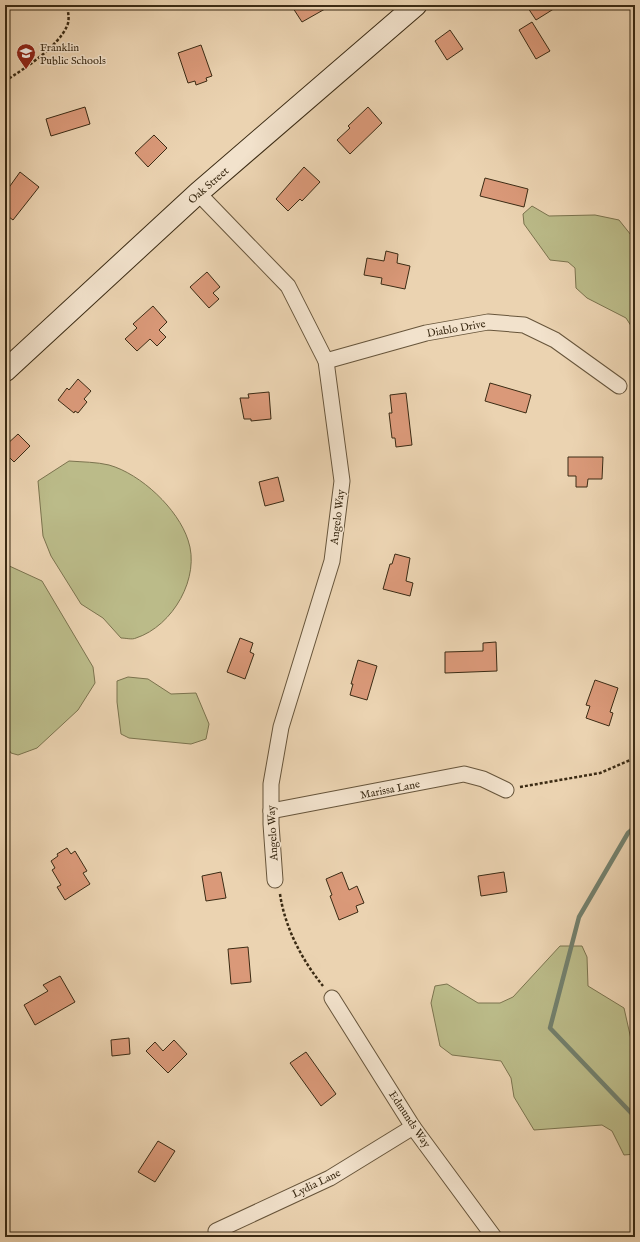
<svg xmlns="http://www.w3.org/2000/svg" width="640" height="1242" viewBox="0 0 640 1242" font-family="'IM FELL English',serif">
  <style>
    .green { fill: #bbbb89; stroke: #7b734e }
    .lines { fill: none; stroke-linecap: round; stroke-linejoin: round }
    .stream { stroke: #73806d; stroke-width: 4.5 }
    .building { fill: #da9979; stroke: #3b2b14 }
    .street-casing { stroke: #67553b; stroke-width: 17 }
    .secondary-casing { stroke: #3b2b14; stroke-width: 23 }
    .path { stroke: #3b2b14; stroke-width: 2.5; stroke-dasharray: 3 2; stroke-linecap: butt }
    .street { stroke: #f2e2cc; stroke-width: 15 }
    .secondary { stroke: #f2e2cc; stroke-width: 21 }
    .labels { text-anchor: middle; stroke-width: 3; stroke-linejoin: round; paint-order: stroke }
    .poi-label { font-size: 11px; fill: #3b2b14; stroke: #f2e2cc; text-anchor: start }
    .street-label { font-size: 11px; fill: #3b2b14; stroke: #f2e2cc }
  </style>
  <rect width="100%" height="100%" fill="#ebd3b1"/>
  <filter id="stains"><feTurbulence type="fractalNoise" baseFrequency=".005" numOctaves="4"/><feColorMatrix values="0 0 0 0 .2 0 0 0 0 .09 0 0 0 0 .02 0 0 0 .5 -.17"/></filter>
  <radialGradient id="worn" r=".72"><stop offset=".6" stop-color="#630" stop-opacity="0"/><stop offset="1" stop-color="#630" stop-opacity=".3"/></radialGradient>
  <g class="green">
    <polygon points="532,206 549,216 595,215 619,220 635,240 635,332 626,318 587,298 576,288 575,268 568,262 550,260 524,224 523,214"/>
    <path d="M69 461C82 462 97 462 109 465 141 474 178 509 188 540 201 577 173 626 136 638 132 640 126 638 121 638L103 618 81 604 51 556 43 536 38 481Z"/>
    <polygon points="5,564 42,581 93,667 95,683 78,710 37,748 18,755 11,753 5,743"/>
    <polygon points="128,677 148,679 171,694 196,693 209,724 206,739 191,744 129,738 121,734 117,702 117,681"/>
    <polygon points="560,946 582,946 587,957 588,986 624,1008 635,1057 635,1154 624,1155 612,1131 602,1125 534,1130 514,1097 511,1078 501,1061 452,1055 440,1046 431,1003 435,986 447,984 478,1003 500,1003 513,997"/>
  </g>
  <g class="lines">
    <polyline class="stream" points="635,827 628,833 579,917 550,1028 635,1117"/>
  </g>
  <g class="building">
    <polygon points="291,5 332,5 302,22"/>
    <polygon points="526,5 560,5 536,20"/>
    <polygon points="532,22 550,51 536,59 519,30"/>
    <polygon points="450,30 463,49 447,60 435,41"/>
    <polygon points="201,45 212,76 206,78 207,81 196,85 195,81 188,83 178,53"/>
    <polygon points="85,107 90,124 51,136 46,119"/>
    <polygon points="368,107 382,123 350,154 337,140 350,128 348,126"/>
    <polygon points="154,135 167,148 148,167 135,153"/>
    <polygon points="304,167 320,182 302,201 300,199 288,211 276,199"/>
    <polygon points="20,172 39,187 13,220 5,214 5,193"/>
    <polygon points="485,178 528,189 524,207 480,196"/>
    <polygon points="386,251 398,254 397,263 410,266 405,289 381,284 382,278 364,275 367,258 384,261"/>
    <polygon points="207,272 220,287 213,293 219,299 209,308 190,287"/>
    <polygon points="153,306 167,322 159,330 166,337 157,346 150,339 137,351 125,339 137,328 133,324"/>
    <polygon points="78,379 91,391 84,399 87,402 78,413 75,411 74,413 58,400 67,388 69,390"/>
    <polygon points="490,383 531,395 526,413 485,401"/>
    <polygon points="269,392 271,419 251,421 251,419 244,419 240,398 249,398 248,394"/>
    <polygon points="406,393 412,445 396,447 395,438 392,438 389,413 392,413 390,395"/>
    <polygon points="18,434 30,446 14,462 5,453 5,446"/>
    <polygon points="568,457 603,457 602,479 588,479 587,487 576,487 576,476 568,476"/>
    <polygon points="278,477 284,501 265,506 259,482"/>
    <polygon points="395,554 410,558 406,581 413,583 410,596 383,589 390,564 392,564"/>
    <polygon points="240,638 253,643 250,652 254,654 245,679 227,672"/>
    <polygon points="496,642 497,671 445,673 445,652 483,651 483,643"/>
    <polygon points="358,660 377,666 367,700 350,695 353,684 351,684"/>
    <polygon points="595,680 618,688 610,712 613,713 609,726 586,718 590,706 586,705"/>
    <polygon points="67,848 71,854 75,851 87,871 83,873 90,884 65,900 57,887 61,885 52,870 55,868 51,861 58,856 57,854"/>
    <polygon points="221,872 226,898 206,901 202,876"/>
    <polygon points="342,872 349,890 357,886 364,903 356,906 358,912 339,920 330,896 332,895 326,879"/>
    <polygon points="504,872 507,892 481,896 478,876"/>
    <polygon points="248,947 251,982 231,984 228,949"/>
    <polygon points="60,976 75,1002 35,1025 24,1005 48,991 43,985"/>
    <polygon points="129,1038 130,1054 112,1056 111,1040"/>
    <polygon points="174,1040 187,1054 168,1073 146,1051 155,1042 163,1051"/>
    <polygon points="306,1052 336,1094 321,1106 290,1063"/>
    <polygon points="158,1141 175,1151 155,1182 138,1172"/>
  </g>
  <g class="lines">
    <defs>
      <g id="street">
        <polyline points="198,193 288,286 326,361 342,481 332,561 281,727 271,784 271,824 275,880"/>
        <polyline points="326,361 426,333 488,322 524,325 555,340 619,386"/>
        <polyline points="271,811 464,774 483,779 506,790"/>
        <polyline points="332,998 413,1127 494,1237"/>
        <polyline points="216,1231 330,1178 413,1127"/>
      </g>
      <polyline id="secondary" points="5,371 198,193 416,5"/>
    </defs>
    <use href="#street" class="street-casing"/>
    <use href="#secondary" class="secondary-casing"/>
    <g class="path">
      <path d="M5 81C24 69 58 47 67 26 70 20 68 12 67 5"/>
      <polyline points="520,787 600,773 635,758"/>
      <path d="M280 894C285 928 302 960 323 986"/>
    </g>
    <use href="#street" class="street"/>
    <use href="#secondary" class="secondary"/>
  </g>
  <defs>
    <symbol id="school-pin" viewBox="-11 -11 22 30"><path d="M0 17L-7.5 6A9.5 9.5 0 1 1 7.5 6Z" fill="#8f2418" stroke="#f2e2cc"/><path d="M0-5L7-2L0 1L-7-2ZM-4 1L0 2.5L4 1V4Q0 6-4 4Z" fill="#fff"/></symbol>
  </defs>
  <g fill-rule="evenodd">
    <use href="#school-pin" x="15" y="42" width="22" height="30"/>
  </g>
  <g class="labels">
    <g class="poi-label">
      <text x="40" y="51">Franklin<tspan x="40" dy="13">Public Schools</tspan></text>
    </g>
    <g class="street-label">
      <text transform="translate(208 185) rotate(-41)" y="4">Oak Street</text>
      <text transform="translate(456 328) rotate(-10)" y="4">Diablo Drive</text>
      <text transform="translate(337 517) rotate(-83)" y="4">Angelo Way</text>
      <text transform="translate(390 789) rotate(-11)" y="4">Marissa Lane</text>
      <text transform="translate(272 833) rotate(-93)" y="4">Angelo Way</text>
      <text transform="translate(410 1119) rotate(56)" y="4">Edmunds Way</text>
      <text transform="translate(316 1183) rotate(-26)" y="4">Lydia Lane</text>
    </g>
  </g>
  <rect width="640" height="1242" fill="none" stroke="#ebd3b1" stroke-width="20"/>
  <rect x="6" y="6" width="628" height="1230" fill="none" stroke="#3b2b14" stroke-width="2"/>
  <rect x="10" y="10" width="620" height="1222" fill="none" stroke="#3b2b14"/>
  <rect width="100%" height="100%" filter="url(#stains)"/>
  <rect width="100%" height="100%" fill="url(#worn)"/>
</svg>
